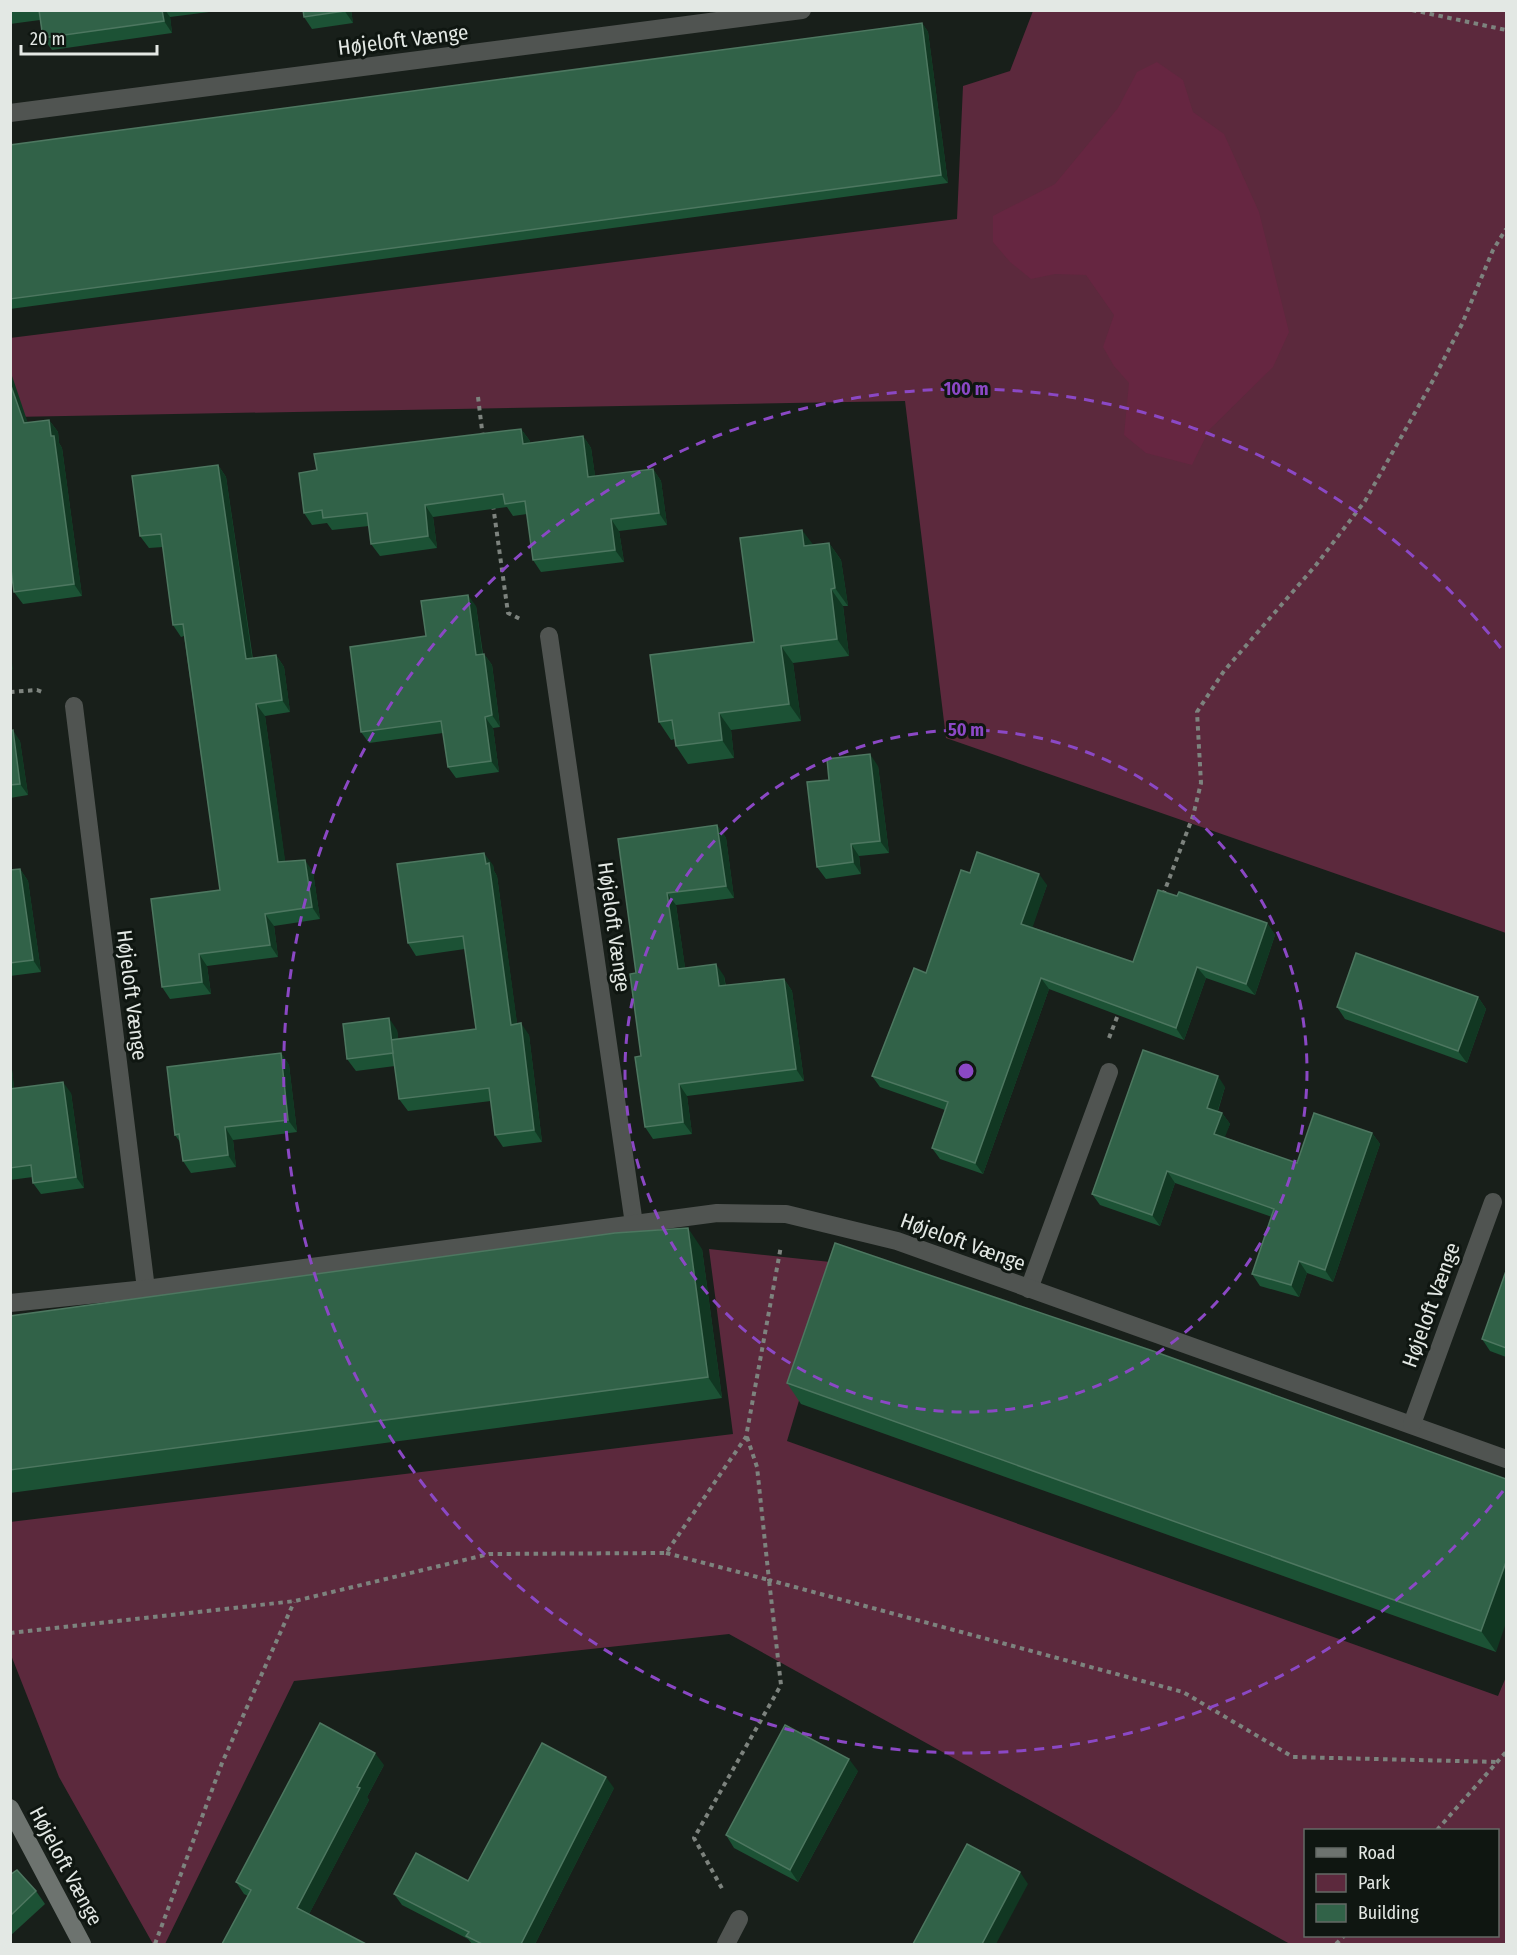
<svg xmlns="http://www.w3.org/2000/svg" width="1517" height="1955" viewBox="0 0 1517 1955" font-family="'Fira Sans Condensed',sans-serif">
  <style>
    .green { fill: #5c293d; fill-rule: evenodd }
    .forest { fill: #662641 }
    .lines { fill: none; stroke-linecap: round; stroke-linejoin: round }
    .path { stroke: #7d837e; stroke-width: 4; stroke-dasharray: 4.5 4.5; stroke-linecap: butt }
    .street { stroke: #505451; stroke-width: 18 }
    .secondary { stroke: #6d736f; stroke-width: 18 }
    .wall { fill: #1c5235 }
    .shaded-wall { fill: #113722 }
    .building { fill: #316248; stroke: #4d7760; stroke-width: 1.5 }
    .ring { fill: none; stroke: #8b48c5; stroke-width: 3; stroke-dasharray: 10 8 }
    .labels { text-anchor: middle; stroke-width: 6; stroke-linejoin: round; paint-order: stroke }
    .street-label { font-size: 21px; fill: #e3e8e4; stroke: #0f1611 }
    .centre { fill: #8b48c5; stroke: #0f1611; stroke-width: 3 }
    .ring-label { font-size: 18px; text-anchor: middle; font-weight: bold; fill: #8b48c5; stroke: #0f1611; stroke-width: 6; stroke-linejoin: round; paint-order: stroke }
  </style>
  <rect width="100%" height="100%" fill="#181f1a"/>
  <g class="green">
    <polygon points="1033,11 1506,11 1506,933 946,738 905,401 11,417 10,338 957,219 963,86 1010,71"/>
    <path d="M709 1249 840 1263 787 1441 1498 1696 1506 1677V1944H1290L729 1634 294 1681 165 1944H153L59 1777 11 1655 10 1522 733 1434ZM1306 1830H1498V1936H1306Z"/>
  </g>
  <polygon class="forest" points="1157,62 1183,80 1193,112 1224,134 1259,212 1289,332 1273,367 1209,430 1192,465 1146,453 1124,435 1129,383 1114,366 1103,347 1114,315 1086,275 1055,274 1031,279 1010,262 993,242 993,216 1055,184 1118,108 1137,72"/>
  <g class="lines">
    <g class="path">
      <polyline points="1412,10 1506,30"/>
      <polyline points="478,397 483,438"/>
      <polyline points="493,505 508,613 522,620"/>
      <polyline points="10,692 37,690 45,693"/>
      <polyline points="1163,895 1193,816 1201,783 1197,712 1224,671 1316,565 1365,501 1430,386 1462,324 1493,250 1506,229"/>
      <polyline points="1109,1038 1119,1012"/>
      <polyline points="747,1437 757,1467 769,1580 1183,1692 1293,1757 1498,1762"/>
      <polyline points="666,1553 769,1580 781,1685 694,1838 724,1892"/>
      <polyline points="10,1633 295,1601 489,1554 666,1553 746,1437 781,1246"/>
      <polyline points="1437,1830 1506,1752"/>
      <polyline points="155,1944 222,1763 294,1602"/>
      <polyline points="1336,1944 1344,1936"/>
    </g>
    <g class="street">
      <polyline points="10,113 802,10"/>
      <polyline points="549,636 634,1224"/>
      <polyline points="74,706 146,1289"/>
      <polyline points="1029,1289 1109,1072"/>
      <polyline points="10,1303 146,1289 717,1213 786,1214 897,1241 1506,1459"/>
      <polyline points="1412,1424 1493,1202"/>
      <polyline points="726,1944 739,1919"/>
    </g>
    <polyline class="secondary" points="10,1808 82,1944"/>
  </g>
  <g class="wall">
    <polygon points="10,10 209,10 209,12 170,17 172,33 52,50 43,38 40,20 10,24"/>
    <polygon points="351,10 353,23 312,29 304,17"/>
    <polygon points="922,23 928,32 948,183 10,309 10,145"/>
    <polygon points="49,420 58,432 59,443 62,448 82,596 23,604 14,592 28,423"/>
    <polygon points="521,429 530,441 530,443 583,436 591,448 595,476 653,469 661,481 667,525 619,531 624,562 541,572 533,560 527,514 513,516 507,507 433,517 437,548 380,556 371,544 369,526 332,530 327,523 312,525 304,513 317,470"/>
    <polygon points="218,465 226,477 253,659 276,655 284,667 290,712 265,716 285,862 313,872 320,919 274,926 278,957 207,966 211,994 170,999 162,987 220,890 184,636 181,637 173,625 163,547 149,548 140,536"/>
    <polygon points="829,543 841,560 848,606 843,606 849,656 793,663 801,721 731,730 734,758 688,764 676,746 675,739 671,740 659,722 754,642 813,545"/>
    <polygon points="476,606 483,654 484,654 492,665 500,727 493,728 499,772 456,778 448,767 443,733 369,743 361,732 426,636"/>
    <polygon points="10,731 20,741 28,795 10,798"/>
    <polygon points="878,766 889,853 859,856 861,874 826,879 817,867 829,780"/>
    <polygon points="717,825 726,838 734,898 676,905 685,968 724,976 726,986 784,979 792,991 804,1081 687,1096 692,1134 653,1139 645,1127 636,973 618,839"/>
    <polygon points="493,865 494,871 497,876 517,1024 529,1035 542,1142 503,1147 495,1135 491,1101 408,1111 399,1099 395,1066 356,1071 347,1059 397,1030 398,1039 476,1029 465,949 416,956 408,943"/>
    <polygon points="20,869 28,881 41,972 10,976 10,870"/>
    <polygon points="970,873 1047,885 1032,927 1133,962 1177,896 1267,923 1275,935 1255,995 1206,978 1184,1040 1049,989 983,1174 940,1159 932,1148 945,1110 880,1087 872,1076 926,973"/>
    <polygon points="1478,997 1486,1009 1467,1063 1345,1019 1337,1007"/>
    <polygon points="281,1053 289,1065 297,1132 233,1140 236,1167 191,1173 183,1161 180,1142 175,1135"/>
    <polygon points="10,1068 12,1070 14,1089 71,1093 84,1188 41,1194 33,1183 33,1177 10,1180"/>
    <polygon points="1225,1087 1218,1111 1222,1113 1230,1124 1224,1137 1297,1163 1372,1133 1380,1144 1333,1282 1307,1273 1299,1297 1260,1286 1252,1274 1272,1217 1175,1183 1160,1226 1100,1205 1092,1194"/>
    <polygon points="702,1249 722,1398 10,1493 10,1316"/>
    <polygon points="1506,1271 1506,1357 1490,1351 1482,1339"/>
    <polygon points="787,1383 1506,1479 1496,1652 801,1404"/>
    <polygon points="384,1765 367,1797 369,1800 309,1914 248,1896 244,1894 236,1882"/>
    <polygon points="858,1771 798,1882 734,1848 726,1835"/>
    <polygon points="614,1788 535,1944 472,1944 468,1939 402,1905 394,1894 468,1881"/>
    <polygon points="10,1875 36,1891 45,1904 10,1936"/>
  </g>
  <g class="shaded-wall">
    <polygon points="162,10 165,10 170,17 172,33 164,21"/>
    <polygon points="344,10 351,10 353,23"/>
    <polygon points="922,23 928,32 948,183 941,175"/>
    <polygon points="10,370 32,435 24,423 10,383"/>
    <polygon points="49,420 58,432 59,443 62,448 82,596 74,584"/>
    <polygon points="521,429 530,441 532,456 523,444"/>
    <polygon points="583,436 591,448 597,489 588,477"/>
    <polygon points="218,465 226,477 254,671 246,659"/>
    <polygon points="653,469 661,481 667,525 659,513"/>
    <polygon points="425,505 433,517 437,548 428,536"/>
    <polygon points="611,519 619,531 624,562 615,550"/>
    <polygon points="802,530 815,547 804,546"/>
    <polygon points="829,543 841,560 848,606 835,588"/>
    <polygon points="831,589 843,606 849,656 837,639"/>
    <polygon points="468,595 476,606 484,666 476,655"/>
    <polygon points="781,646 793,663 801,721 789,704"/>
    <polygon points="10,650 13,670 10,667"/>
    <polygon points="484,654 492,665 500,727 492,715"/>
    <polygon points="276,655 284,667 290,712 282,700"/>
    <polygon points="256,704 265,716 287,874 278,862"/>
    <polygon points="719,713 731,730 734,758 722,740"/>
    <polygon points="485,717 493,728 499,772 491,761"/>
    <polygon points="13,730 20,741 28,795 20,784"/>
    <polygon points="870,754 878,766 889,853 880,841"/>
    <polygon points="717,825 726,838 734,898 726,886"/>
    <polygon points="851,844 859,856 861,874 853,862"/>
    <polygon points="484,853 493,865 494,871 497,876 519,1037 511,1025"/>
    <polygon points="305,860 313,872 320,919 312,907"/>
    <polygon points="20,869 28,881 41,972 33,960"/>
    <polygon points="1039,874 1047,885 1030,935 1021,924"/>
    <polygon points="667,893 676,905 687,981 678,969"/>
    <polygon points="265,914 274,926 278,957 270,945"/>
    <polygon points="1267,923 1275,935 1255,995 1246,984"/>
    <polygon points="199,954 207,966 211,994 202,982"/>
    <polygon points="716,964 724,976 727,999 719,986"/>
    <polygon points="1197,967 1206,978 1184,1040 1176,1028"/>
    <polygon points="1041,978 1049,989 983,1174 975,1163"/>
    <polygon points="784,979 792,991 804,1081 796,1069"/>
    <polygon points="1478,997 1486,1009 1467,1063 1458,1051"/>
    <polygon points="389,1018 397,1030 402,1066 393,1053"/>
    <polygon points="521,1023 529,1035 542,1142 534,1130"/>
    <polygon points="281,1053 289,1065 297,1132 288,1120"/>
    <polygon points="10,1068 12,1070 16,1101 10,1093"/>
    <polygon points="1218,1076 1225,1087 1215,1119 1207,1108"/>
    <polygon points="63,1082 71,1093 84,1188 76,1177"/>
    <polygon points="679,1084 687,1096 692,1134 683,1122"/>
    <polygon points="1222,1113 1230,1124 1222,1145 1214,1134"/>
    <polygon points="225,1127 233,1140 236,1167 228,1155"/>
    <polygon points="1372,1133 1380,1144 1333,1282 1325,1270"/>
    <polygon points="1167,1171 1175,1183 1160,1226 1152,1215"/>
    <polygon points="688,1228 702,1249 722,1398 708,1377"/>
    <polygon points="1299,1261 1307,1273 1299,1297 1291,1285"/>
    <polygon points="1506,1562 1506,1623 1496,1652 1481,1631"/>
    <polygon points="375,1753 384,1765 367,1797 369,1800 306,1920 297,1908"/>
    <polygon points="849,1759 858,1771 798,1882 790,1870"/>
    <polygon points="606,1777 614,1788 535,1944 521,1944"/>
    <polygon points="1020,1872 1028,1884 996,1944 982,1944"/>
  </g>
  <g class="building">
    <polygon points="39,10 162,10 164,21 43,38"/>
    <polygon points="303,10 344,10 344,11 304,17"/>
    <polygon points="922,23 941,175 10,299 10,145"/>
    <polygon points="10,383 24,423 49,420 51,436 54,436 74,584 14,592 10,562"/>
    <polygon points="521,429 523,444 583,436 588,477 653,469 659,513 611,519 615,550 533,560 525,501 505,504 503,494 425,505 428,536 371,544 367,513 323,518 322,510 304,513 299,473 317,470 314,454"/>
    <polygon points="218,465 246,659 276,655 282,700 256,704 278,862 305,860 312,907 265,914 270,945 199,954 202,982 162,987 151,899 220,890 183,624 173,625 161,534 140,536 132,476"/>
    <polygon points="802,530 804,546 829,543 835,588 831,589 837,639 781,646 789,704 719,713 722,740 676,746 672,720 659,722 650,655 754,642 740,538"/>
    <polygon points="468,595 476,655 484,654 492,715 485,717 491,761 448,767 441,721 361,732 350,647 426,636 421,601"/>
    <polygon points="13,730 20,784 10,785 10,731"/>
    <polygon points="870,754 880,841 851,844 853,862 817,867 807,782 829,780 827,759"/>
    <polygon points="717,825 726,886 667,893 678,969 716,964 719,986 784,979 796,1069 679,1084 683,1122 645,1127 635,1057 641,1056 630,974 636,973 618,839"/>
    <polygon points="977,852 1039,874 1021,924 1133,962 1158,890 1177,896 1179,892 1267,923 1246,984 1197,967 1176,1028 1041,978 975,1163 932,1148 948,1102 872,1076 914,968 926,973 961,870 970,873"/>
    <polygon points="484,853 486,864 489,863 511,1025 521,1023 534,1130 495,1135 489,1088 399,1099 391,1040 476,1029 463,936 408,943 397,864"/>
    <polygon points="20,869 33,960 10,963 10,870"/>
    <polygon points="1356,953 1478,997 1458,1051 1337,1007"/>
    <polygon points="389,1018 393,1053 347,1059 343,1024"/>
    <polygon points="1143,1050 1218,1076 1207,1108 1222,1113 1214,1134 1297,1163 1314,1113 1372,1133 1325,1270 1299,1261 1291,1285 1252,1274 1274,1209 1167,1171 1152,1215 1092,1194"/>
    <polygon points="281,1053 288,1120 225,1127 228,1155 183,1161 179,1134 175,1135 167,1067"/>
    <polygon points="63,1082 76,1177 33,1183 31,1165 10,1168 10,1089"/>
    <polygon points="688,1228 708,1377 10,1470 10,1316 615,1233"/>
    <polygon points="835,1243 1153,1351 1506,1479 1506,1562 1481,1631 787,1383"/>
    <polygon points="1506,1271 1506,1348 1482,1339"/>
    <polygon points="320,1723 375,1753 357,1787 360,1788 297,1908 366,1944 222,1944 251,1890 236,1882"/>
    <polygon points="785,1725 849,1759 790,1870 726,1835"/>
    <polygon points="542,1743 606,1777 521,1944 482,1944 466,1936 469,1932 394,1894 416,1853 468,1881"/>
    <polygon points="967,1844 1020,1872 982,1944 913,1944"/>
    <polygon points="17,1870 36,1891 10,1916 10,1875"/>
  </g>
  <g class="ring">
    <circle cx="966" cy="1071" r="341"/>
    <path d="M1503 1491A682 682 0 1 1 1503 651"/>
  </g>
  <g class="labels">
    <g class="street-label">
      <text transform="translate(403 40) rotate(-7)" y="7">Højeloft Vænge</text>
      <text transform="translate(614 927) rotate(82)" y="7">Højeloft Vænge</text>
      <text transform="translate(132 995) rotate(83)" y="7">Højeloft Vænge</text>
      <text transform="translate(963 1242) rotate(20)" y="7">Højeloft Vænge</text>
      <text transform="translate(1431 1305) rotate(-70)" y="7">Højeloft Vænge</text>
      <text transform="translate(66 1866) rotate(62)" y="7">Højeloft Vænge</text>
    </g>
  </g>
  <circle cx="966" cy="1071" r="9" class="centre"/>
  <g class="ring-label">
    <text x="966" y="395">100 m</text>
    <text x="966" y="736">50 m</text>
  </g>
  <rect width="1517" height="1955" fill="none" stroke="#e3e8e4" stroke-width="24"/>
  <rect x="1304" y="1829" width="195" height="108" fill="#0f1611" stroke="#646a65" stroke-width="1.5"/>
  <rect x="1316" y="1848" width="30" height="9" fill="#6d736f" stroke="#646a65" stroke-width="1.5"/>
  <text x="1358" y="1859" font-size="18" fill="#e3e8e4">Road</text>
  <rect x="1316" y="1874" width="30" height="18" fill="#5c293d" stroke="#646a65" stroke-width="1.5"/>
  <text x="1358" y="1889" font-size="18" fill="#e3e8e4">Park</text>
  <rect x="1316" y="1904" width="30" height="18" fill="#316248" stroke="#646a65" stroke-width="1.5"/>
  <text x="1358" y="1919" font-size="18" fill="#e3e8e4">Building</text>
  <path d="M21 45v9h136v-9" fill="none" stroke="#e3e8e4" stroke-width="3"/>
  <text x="30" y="45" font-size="18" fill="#e3e8e4" stroke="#0f1611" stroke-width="4.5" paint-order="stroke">20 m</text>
</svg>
